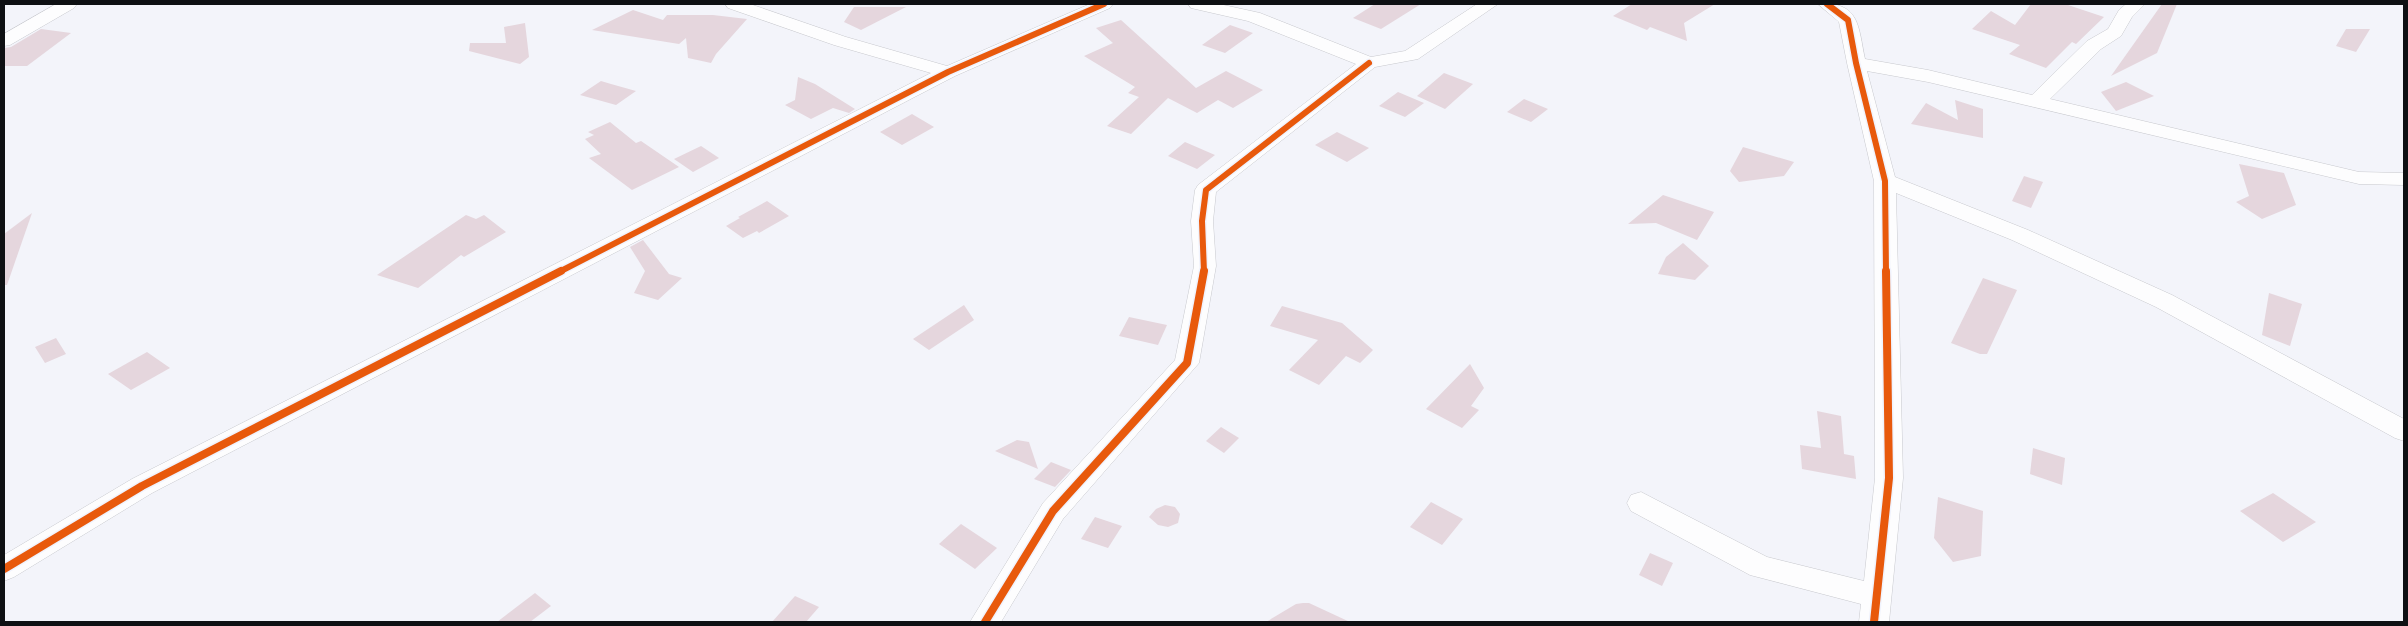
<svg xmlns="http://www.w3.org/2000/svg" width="2408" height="626" viewBox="0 0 2408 626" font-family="'PT Serif',serif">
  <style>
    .building { fill: #e5d6dd }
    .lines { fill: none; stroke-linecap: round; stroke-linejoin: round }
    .minor-casing { stroke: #c8c9ce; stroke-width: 1 }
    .minor { fill: #fdfdfe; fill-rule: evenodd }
    .cycleway-far1-casing { stroke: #f0f3fd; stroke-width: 9 }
    .cycleway-casing { stroke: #f0f3fd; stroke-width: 11 }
    .cycleway-far1 { stroke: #e8590c; stroke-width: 6 }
    .cycleway { stroke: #e8590c; stroke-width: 8 }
  </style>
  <rect width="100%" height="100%" fill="#f3f4fa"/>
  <g class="building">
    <polygon points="1375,4 1421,4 1381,29 1353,18"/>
    <polygon points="1632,4 1715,4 1684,23 1687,41 1650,27 1647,30 1613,16"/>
    <polygon points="2031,4 2065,4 2104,17 2076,44 2072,42 2046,68 2009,54 2020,45 1972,29 1991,11 2015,25"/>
    <polygon points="2162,4 2177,4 2157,53 2111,76"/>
    <polygon points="854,7 906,7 861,30 844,22"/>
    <polygon points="633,10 663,20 667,15 713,15 747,19 716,54 711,63 688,58 686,38 679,44 592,30"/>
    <polygon points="1121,20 1196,88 1226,71 1263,90 1233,108 1218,100 1197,113 1168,98 1131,134 1107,126 1139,97 1128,93 1135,87 1084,56 1113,43 1096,28"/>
    <polygon points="525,23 529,57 520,64 469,51 470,43 506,43 504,27"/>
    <polygon points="1230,25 1253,33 1225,53 1202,45"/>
    <polygon points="41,29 71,33 27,66 4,66 4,48 11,47"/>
    <polygon points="2346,29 2370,29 2356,52 2336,46"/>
    <polygon points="1444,73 1473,84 1445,109 1417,96"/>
    <polygon points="798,77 815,84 855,109 849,113 833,108 811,119 785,105 795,100"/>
    <polygon points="601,81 611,84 636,91 616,105 580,95"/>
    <polygon points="2126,82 2154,96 2116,111 2101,92"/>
    <polygon points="1398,92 1424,103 1405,117 1379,106"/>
    <polygon points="1524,99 1548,109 1531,122 1507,112"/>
    <polygon points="1955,100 1983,109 1983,138 1911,124 1926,103 1958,120"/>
    <polygon points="912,114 934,127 902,145 880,132"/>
    <polygon points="610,122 636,143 641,141 679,167 632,190 589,158 601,154 585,139 594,135 588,132"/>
    <polygon points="1337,132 1369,148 1347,162 1315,145"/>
    <polygon points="1185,142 1215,155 1197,169 1168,156"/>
    <polygon points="701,146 719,158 693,172 674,159"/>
    <polygon points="1743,147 1794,162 1784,176 1739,182 1730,171"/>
    <polygon points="2239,164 2284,173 2296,205 2262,219 2236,202 2249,196"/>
    <polygon points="2024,176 2043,182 2031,208 2012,201"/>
    <polygon points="1663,195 1714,212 1697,240 1656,223 1628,224"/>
    <polygon points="767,201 789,216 759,233 757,231 743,238 726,226 740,218 738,217"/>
    <polygon points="32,213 7,285 4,285 4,234"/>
    <polygon points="466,215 476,219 484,215 506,232 464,257 461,255 418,288 377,275"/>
    <polygon points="643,240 669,274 682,278 658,300 634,293 645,271 630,247"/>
    <polygon points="1683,243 1709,266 1695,280 1658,274 1666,257"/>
    <polygon points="1983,278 2017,290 1987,354 1980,354 1951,343"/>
    <polygon points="2269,293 2302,304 2290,346 2262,335"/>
    <polygon points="964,305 974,320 929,350 913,339"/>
    <polygon points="1282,306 1342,323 1373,350 1360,363 1346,356 1319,385 1289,370 1318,340 1270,326"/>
    <polygon points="1129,317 1167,325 1158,345 1119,336"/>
    <polygon points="56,338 66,354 45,363 35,347"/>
    <polygon points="147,352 170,368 131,390 108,374"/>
    <polygon points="1470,364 1484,388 1471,406 1479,410 1462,428 1426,409"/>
    <polygon points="1817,411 1841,416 1844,454 1854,456 1856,479 1802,469 1800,445 1821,448"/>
    <polygon points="1221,427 1239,438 1224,453 1206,441"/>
    <polygon points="1017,440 1029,442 1038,469 995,451"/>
    <polygon points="2033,448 2065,458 2062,485 2030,474"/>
    <polygon points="1051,462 1071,470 1055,487 1034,479"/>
    <polygon points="2273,493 2316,522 2283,542 2240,511"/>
    <polygon points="1938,497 1983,511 1981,556 1953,562 1934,538"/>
    <polygon points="1431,502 1463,519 1442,545 1410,527"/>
    <polygon points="1165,505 1175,507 1180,514 1178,523 1168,527 1158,525 1149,517 1156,509"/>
    <polygon points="1095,517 1122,526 1108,548 1081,539"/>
    <polygon points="961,524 997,548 975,569 939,544"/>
    <polygon points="1650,553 1673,563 1662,586 1639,575"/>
    <polygon points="535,593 551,606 530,622 497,622"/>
    <polygon points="795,596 819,607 806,622 772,622"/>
    <polygon points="1303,603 1309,603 1350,622 1266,622 1296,604"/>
  </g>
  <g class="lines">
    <defs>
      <g id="minor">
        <polygon points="56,4 77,4 74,8 10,45 4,46 4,34"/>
        <polygon points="725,4 750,4 846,37 947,66 1090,4 1113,4 1110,8 955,76 152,493 14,577 4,581 4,555 132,479 931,73 834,45 728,8"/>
        <polygon points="1188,4 1219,4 1260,13 1371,57 1405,51 1477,4 1498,4 1418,59 1375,67 1216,192 1213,221 1216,266 1199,363 1063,519 1001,622 970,622 1043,503 1175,360 1194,266 1191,221 1195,190 1198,185 1356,64 1248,21 1191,8"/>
        <path d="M1818 4C1860 1 1858 26 1865 59L1928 70 2032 95 2087 41 2108 29 2119 10 2126 4H2145L2132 17 2121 36 2101 49 2050 99 2359 172 2404 173V185L2359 184 1928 82 1867 71 1895 177 2028 230 2172 295 2404 419V441L2395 438 2156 307 2012 240 1896 193 1903 478 1889 622H1859L1861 604 1750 575 1631 511 1627 503 1631 495 1641 492 1767 557 1864 581 1875 478 1874 181 1847 63 1839 22Z"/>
      </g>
    </defs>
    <use href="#minor" class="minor-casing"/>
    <use href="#minor" class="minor"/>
    <defs>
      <g id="cycleway-far1">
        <polyline points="1827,4 1848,20 1856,63 1885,181 1886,272"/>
        <polyline points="559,272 948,72 1104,4"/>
        <polyline points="1204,272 1202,221 1206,190 1369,63"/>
      </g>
      <g id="cycleway">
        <polyline points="4,569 142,486 561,271"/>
        <polyline points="985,622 1053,511 1187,363 1204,271"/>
        <polyline points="1874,622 1889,478 1886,271"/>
      </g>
    </defs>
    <use href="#cycleway-far1" class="cycleway-far1-casing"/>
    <use href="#cycleway" class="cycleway-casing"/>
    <use href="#cycleway-far1" class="cycleway-far1"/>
    <use href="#cycleway" class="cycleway"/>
  </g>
  <rect width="2408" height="626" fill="none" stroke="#0e1013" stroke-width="10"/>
</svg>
